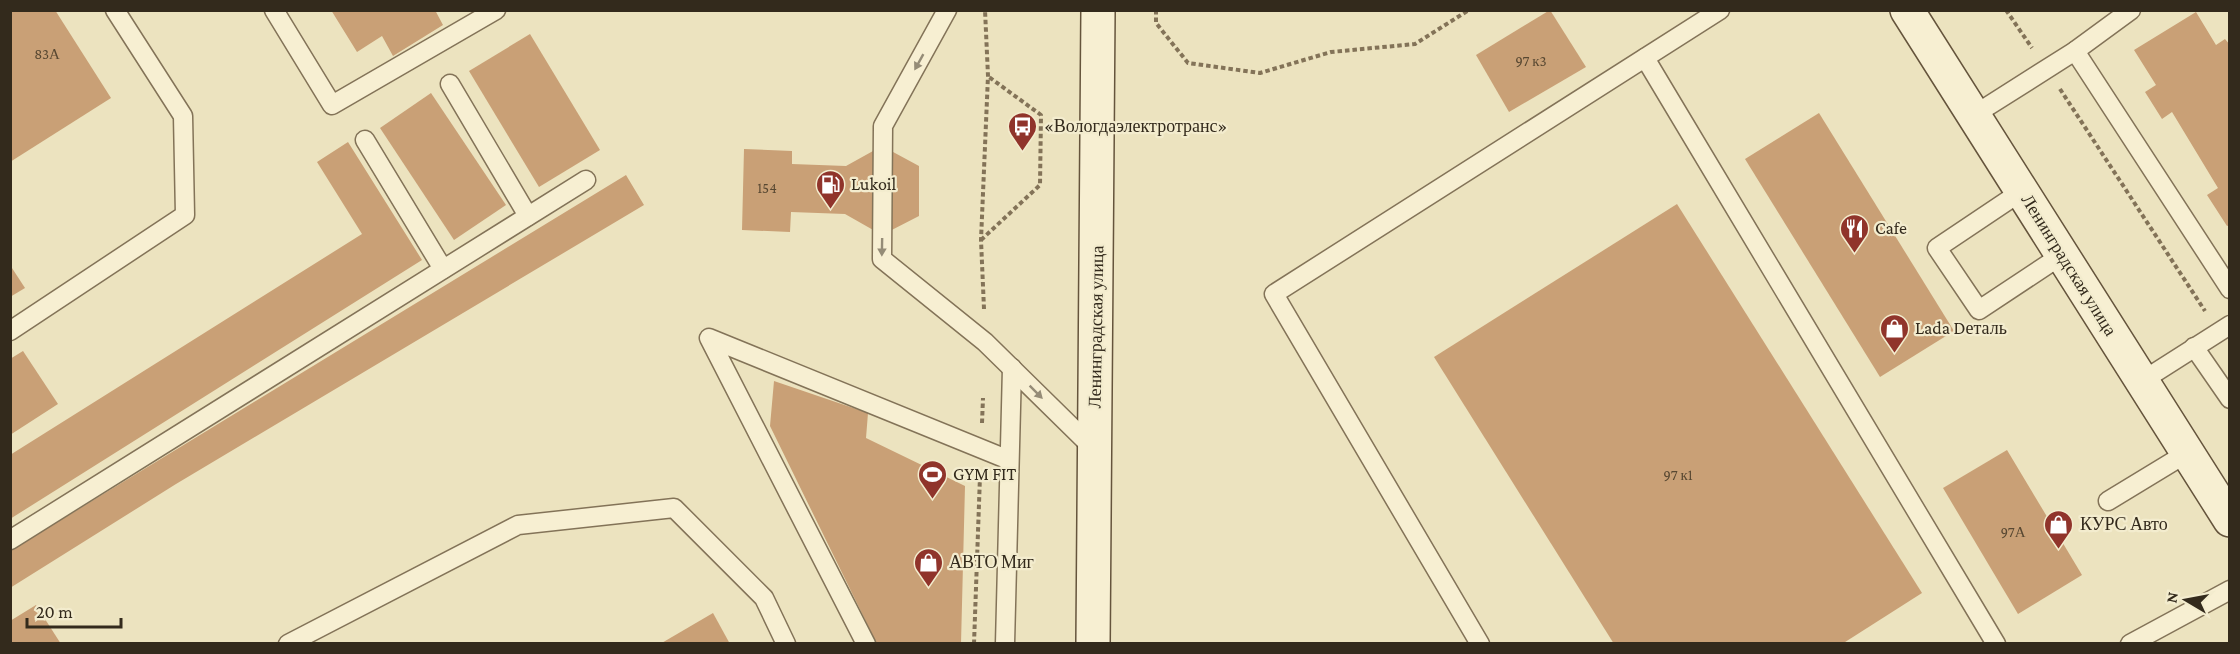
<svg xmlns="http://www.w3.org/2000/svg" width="2240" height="654" viewBox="0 0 2240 654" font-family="'Crimson Pro',serif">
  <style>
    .building { fill: #c9a076 }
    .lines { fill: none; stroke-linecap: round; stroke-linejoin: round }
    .lane-casing { stroke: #837358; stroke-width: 21 }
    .secondary-casing { stroke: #65543c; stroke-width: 36 }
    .path { stroke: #837358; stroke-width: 4; stroke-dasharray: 4.5 3; stroke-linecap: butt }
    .lane { stroke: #f7efd2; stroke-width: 18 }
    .secondary { stroke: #f7efd2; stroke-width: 33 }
    .oneway { fill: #958c77 }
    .labels { text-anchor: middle; stroke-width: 4.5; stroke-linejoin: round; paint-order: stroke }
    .number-label { font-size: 15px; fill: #584832 }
    .poi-label { font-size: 18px; fill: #332a1c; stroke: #f3ecce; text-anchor: start }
    .street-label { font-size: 18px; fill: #332a1c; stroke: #f3ecce }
  </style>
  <rect width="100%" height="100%" fill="#ece3bf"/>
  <g class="building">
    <polygon points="10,10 55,10 111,98 10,162"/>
    <polygon points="331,10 435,10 443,25 393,56 382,36 357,52"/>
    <polygon points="1550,10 1586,67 1509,112 1476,55"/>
    <polygon points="2196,12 2216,45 2225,39 2230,45 2230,225 2227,226 2207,195 2218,188 2172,112 2162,119 2145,92 2156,85 2134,50"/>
    <polygon points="530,34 600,150 539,187 469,71"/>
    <polygon points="431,93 506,205 454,240 380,128"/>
    <polygon points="1819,113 1954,331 1880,377 1745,159"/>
    <polygon points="348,142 422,260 10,519 10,455 362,234 317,162"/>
    <polygon points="882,146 919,166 919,216 882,235 845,214 791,212 790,232 742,230 744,149 792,151 792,164 846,166"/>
    <polygon points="626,175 644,205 176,484 10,588 10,551"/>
    <polygon points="1677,204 1922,593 1842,644 1614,644 1434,357"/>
    <polygon points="10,265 25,288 10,297"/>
    <polygon points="23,351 58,404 10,435 10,359"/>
    <polygon points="774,381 868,413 866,438 965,486 961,644 877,644 770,426"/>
    <polygon points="2007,450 2082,575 2018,614 1943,488"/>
    <polygon points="36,605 61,644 10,644 10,621"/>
    <polygon points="713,613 730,644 660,644"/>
  </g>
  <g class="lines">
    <defs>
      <g id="lane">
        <polyline points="274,10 332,105 496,10"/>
        <polyline points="947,10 883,126 882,259 985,342 1095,450"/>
        <polyline points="2075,51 2230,289"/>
        <polyline points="1645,58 1996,644"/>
        <polyline points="450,84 528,216"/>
        <polyline points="1974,115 2075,51 2131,10"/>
        <polyline points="365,140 443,269"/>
        <polyline points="2022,191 1937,248 1979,310 2062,255"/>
        <polyline points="10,331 185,215 183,116 115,10"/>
        <polyline points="2194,347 2230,399"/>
        <polyline points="2142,381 2230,325"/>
        <polyline points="2108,501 2187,453"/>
        <polyline points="10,540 586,180"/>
        <polyline points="288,644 518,525 674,508 764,598 786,644"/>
        <polyline points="866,644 709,338 1009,460"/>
        <polyline points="1005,644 1012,368"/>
        <polyline points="1480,644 1274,294 1720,10"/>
        <polyline points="2130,644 2230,590"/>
      </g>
      <g id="secondary">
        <polyline points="1907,10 2230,520"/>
        <polyline points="1093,644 1098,10"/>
      </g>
    </defs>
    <use href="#lane" class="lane-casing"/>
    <use href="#secondary" class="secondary-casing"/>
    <g class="path">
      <polyline points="1156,10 1156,23 1188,63 1260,73 1331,52 1415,44 1469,10"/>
      <polyline points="2006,10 2032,48"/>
      <polyline points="2060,89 2205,311"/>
      <polyline points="981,240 1040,185 1041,115 989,77"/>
      <polyline points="984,309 981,240 988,76 985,10"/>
      <polyline points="982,423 983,398"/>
      <polyline points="974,644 980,476"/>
    </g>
    <use href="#lane" class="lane"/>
    <use href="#secondary" class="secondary"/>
  </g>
  <defs><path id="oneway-solid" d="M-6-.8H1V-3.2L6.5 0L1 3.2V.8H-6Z" transform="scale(1.5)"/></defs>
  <g class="oneway">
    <use href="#oneway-solid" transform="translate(919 62) rotate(119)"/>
    <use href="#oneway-solid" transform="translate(882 247) rotate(91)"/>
    <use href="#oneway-solid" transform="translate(1036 392) rotate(45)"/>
  </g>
  <defs>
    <symbol id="bus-pin" viewBox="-11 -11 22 30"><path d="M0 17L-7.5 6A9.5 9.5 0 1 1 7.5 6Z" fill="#90342b" stroke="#f3ecce"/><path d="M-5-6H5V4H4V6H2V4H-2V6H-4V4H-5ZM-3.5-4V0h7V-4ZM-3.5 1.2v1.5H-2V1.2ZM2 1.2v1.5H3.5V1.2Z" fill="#fff"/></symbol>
    <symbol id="fuel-pin" viewBox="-11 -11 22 30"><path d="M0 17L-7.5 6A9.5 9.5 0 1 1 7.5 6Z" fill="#90342b" stroke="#f3ecce"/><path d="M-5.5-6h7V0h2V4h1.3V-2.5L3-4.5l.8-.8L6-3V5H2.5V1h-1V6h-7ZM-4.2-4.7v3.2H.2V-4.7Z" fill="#fff"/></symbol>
    <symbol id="restaurant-pin" viewBox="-11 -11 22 30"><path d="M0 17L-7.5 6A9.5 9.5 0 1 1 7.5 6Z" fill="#90342b" stroke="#f3ecce"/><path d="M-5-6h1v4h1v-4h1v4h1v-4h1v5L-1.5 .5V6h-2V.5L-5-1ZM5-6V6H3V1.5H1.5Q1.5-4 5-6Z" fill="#fff"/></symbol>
    <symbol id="shop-pin" viewBox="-11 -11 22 30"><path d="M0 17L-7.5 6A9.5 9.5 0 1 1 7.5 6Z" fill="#90342b" stroke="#f3ecce"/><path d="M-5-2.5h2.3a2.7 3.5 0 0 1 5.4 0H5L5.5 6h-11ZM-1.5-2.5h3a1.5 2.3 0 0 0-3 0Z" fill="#fff"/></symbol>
    <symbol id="stadium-pin" viewBox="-11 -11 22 30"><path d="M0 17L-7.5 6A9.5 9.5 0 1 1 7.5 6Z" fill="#90342b" stroke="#f3ecce"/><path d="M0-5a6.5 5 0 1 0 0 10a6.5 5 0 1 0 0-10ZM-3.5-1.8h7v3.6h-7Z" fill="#fff"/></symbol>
  </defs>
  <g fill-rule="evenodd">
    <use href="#bus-pin" x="1006" y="110" width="33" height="45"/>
    <use href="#fuel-pin" x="814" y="168" width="33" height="45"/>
    <use href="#restaurant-pin" x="1838" y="212" width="33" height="45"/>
    <use href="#shop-pin" x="1878" y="312" width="33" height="45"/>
    <use href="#stadium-pin" x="916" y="458" width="33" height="45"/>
    <use href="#shop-pin" x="2042" y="508" width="33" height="45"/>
    <use href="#shop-pin" x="912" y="546" width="33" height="45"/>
  </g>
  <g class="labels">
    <g class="number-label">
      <text x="47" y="59">83А</text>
      <text x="1531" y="66">97 к3</text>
      <text x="767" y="193">154</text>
      <text x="1678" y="480">97 к1</text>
      <text x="2013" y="537">97А</text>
    </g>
    <g class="poi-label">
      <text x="1044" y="132">«Вологдаэлектротранс»</text>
      <text x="851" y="190">Lukoil</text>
      <text x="1875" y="234">Cafe</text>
      <text x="1915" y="334">Lada Dеталь</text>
      <text x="953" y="480">GYM FIT</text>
      <text x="2080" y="530">КУРС Авто</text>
      <text x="949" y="568">АВТО Миг</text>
    </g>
    <g class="street-label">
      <text transform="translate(2069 265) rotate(58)" y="6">Ленинградская улица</text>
      <text transform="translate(1096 327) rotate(-89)" y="6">Ленинградская улица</text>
    </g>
  </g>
  <rect width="2240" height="654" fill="none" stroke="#332a1c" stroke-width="24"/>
  <g transform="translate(2186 600) rotate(280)" stroke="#f3ecce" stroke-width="4.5" paint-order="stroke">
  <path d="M0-4.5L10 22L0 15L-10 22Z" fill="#332a1c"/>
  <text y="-9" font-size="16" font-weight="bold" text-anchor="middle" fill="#332a1c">N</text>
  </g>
  <path d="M27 618v9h94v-9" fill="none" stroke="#332a1c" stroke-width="3"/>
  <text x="36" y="618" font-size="18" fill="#332a1c" stroke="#f3ecce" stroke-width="4.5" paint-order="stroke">20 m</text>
</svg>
